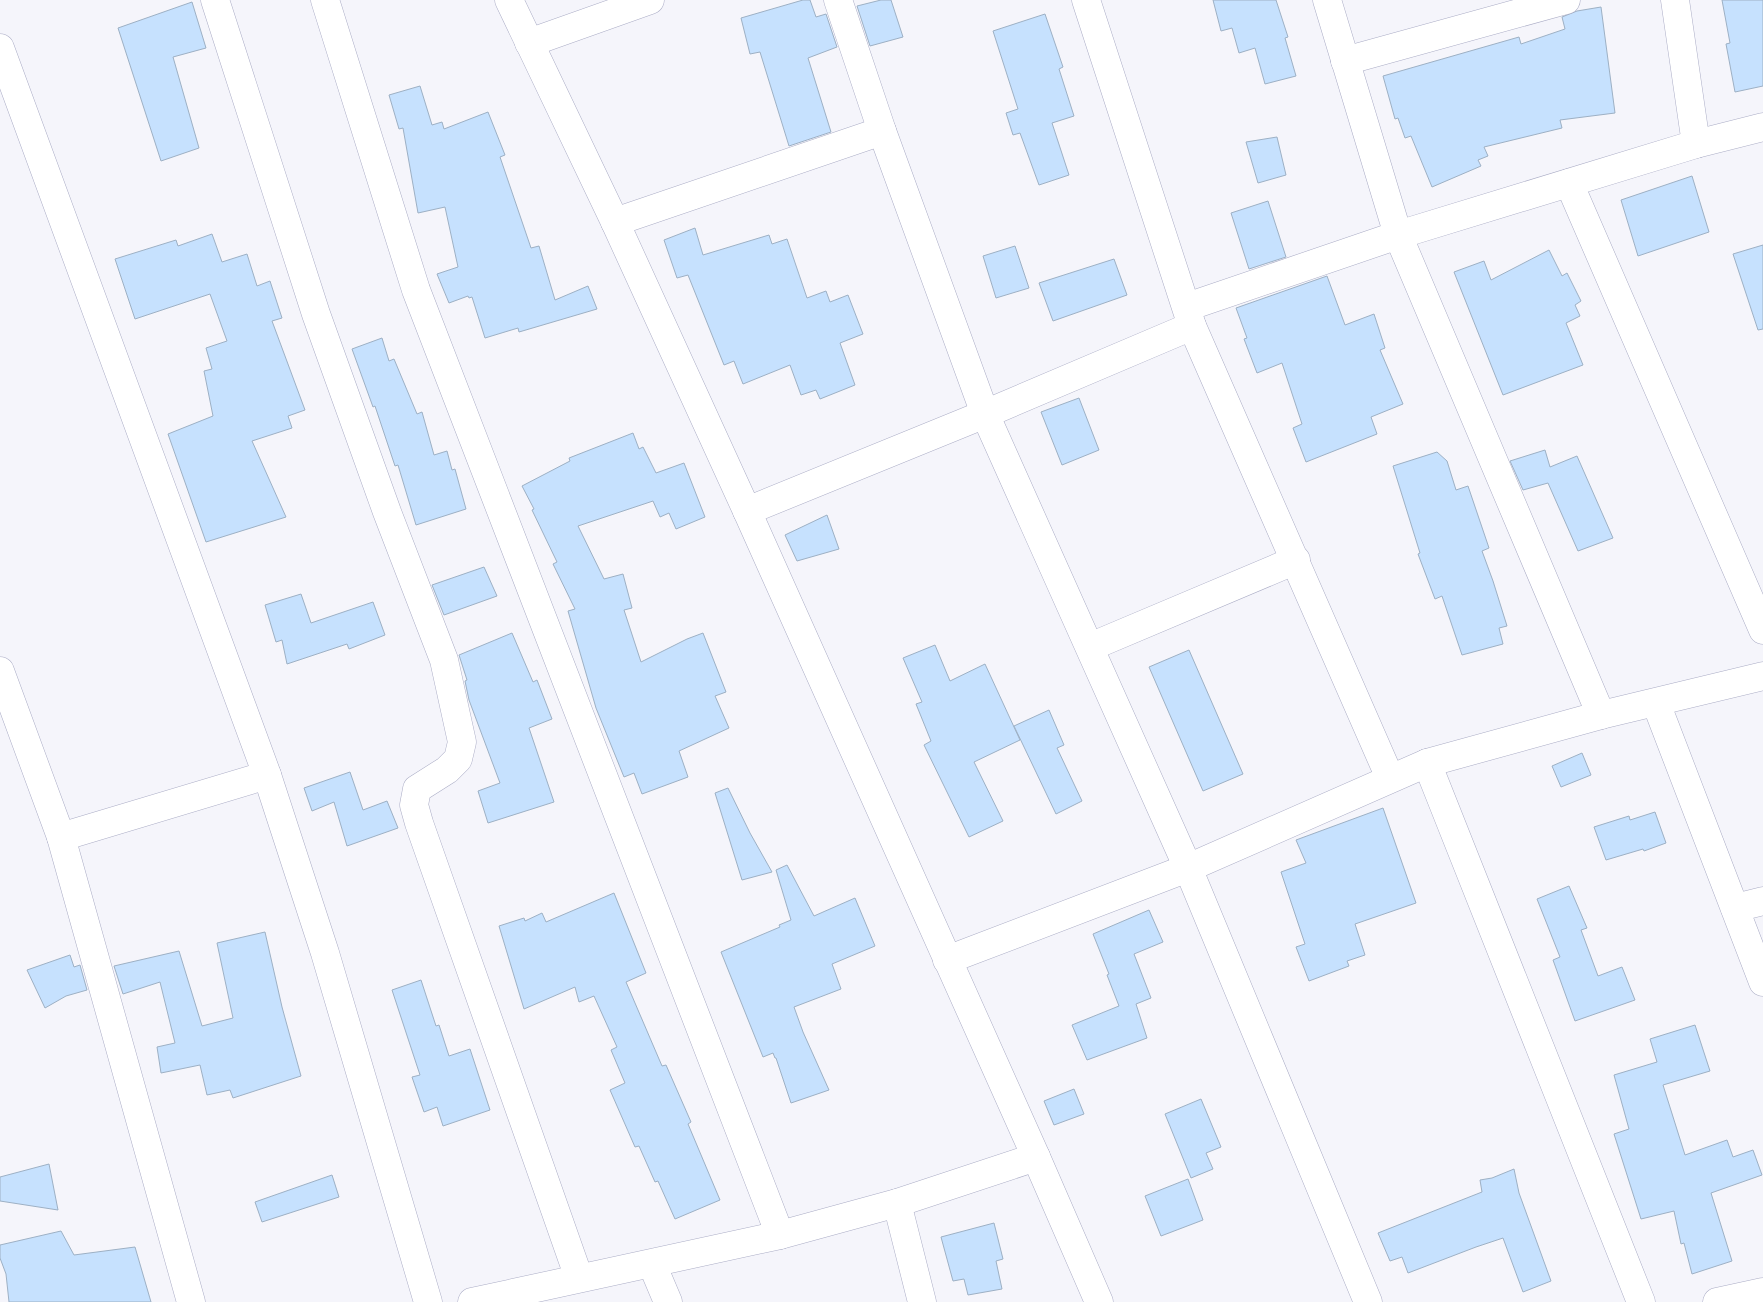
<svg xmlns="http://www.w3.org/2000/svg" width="1763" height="1302" viewBox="0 0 1763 1302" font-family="'Fira Sans Condensed',sans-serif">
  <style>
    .building { fill: #c6e1fe; stroke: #9db0c4 }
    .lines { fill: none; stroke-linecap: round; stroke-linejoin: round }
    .street-casing { stroke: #abadc6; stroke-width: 29 }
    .street { stroke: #fff; stroke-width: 28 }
  </style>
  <rect width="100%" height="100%" fill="#f5f5fb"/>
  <g class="building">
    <polygon points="803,0 810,0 816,17 826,14 837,47 808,58 831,132 789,146 760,52 750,54 741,18"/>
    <polygon points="881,0 891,0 903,37 870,46 857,6"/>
    <polygon points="1213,0 1276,0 1288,37 1285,38 1296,76 1265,84 1255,48 1239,53 1232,28 1221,31"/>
    <polygon points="1722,0 1763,0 1763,86 1735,92 1726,44 1730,43"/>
    <polygon points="192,2 206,48 173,57 199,148 161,161 118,28"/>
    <polygon points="1601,7 1615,113 1560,120 1562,128 1484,147 1488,156 1478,160 1481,166 1432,187 1411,136 1405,138 1398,118 1395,119 1383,76 1519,37 1521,44 1565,29 1562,17 1577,11"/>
    <polygon points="1045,14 1063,67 1059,69 1074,116 1052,123 1069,175 1039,185 1020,133 1013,135 1006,113 1018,109 993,31"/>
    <polygon points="420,86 432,125 442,122 444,129 488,112 505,155 500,157 531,248 539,246 555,300 588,286 597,309 519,332 518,328 485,338 472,297 469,298 468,296 449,303 437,274 458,267 445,207 418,213 403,128 399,129 389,95"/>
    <polygon points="1277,137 1286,175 1258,183 1246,142"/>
    <polygon points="1692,176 1709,232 1638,256 1621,200"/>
    <polygon points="1268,201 1286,257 1249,269 1231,213"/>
    <polygon points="695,228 703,255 769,235 772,244 787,239 807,298 826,291 830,302 848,295 863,334 840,343 855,385 820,399 816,390 801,395 790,365 743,384 734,361 724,365 688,275 677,278 664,240"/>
    <polygon points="212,234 222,262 247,254 257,286 270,281 282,318 272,321 305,410 288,416 292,428 252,441 286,517 206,542 168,434 213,416 204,371 212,369 206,348 227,341 210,294 135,319 115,259 176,240 178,246"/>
    <polygon points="1763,245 1763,329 1758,330 1733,254"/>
    <polygon points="1015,246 1029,288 996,298 983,256"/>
    <polygon points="1549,250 1562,276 1567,273 1581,301 1575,305 1580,316 1566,323 1583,365 1503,395 1454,272 1484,261 1491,280"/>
    <polygon points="1114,259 1127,295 1053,321 1039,283"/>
    <polygon points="1327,276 1345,325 1374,314 1385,348 1380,350 1403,404 1371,417 1377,434 1306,462 1293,428 1302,424 1282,363 1257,373 1244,339 1247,338 1236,308"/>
    <polygon points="382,338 389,361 394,359 417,414 422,412 434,455 447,451 452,470 455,469 466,509 416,525 398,465 395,466 375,406 373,407 352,349"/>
    <polygon points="1079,398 1099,450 1062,465 1041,412"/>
    <polygon points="633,433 639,449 643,447 656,473 684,463 705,517 676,529 669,513 660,517 653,501 578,526 604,579 623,574 632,608 624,610 641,662 687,639 703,633 726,692 715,696 729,728 679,751 688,777 642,794 634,773 624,777 596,708 568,611 575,609 553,564 557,562 532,510 534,509 522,486 570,461 569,458"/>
    <polygon points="1545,450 1550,467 1577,456 1613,538 1578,551 1548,483 1523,490 1510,461"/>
    <polygon points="1437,452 1447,461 1456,490 1468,486 1489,548 1482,551 1493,581 1507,626 1499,628 1503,644 1462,655 1442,596 1435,599 1418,554 1420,553 1393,466"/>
    <polygon points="827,515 839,549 797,561 785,535"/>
    <polygon points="484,567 497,596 444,615 432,585"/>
    <polygon points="301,594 311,623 373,602 385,635 349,649 347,644 287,664 282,640 276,642 265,605"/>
    <polygon points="512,633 533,682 537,680 552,719 529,728 554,802 488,823 478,791 500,783 469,700 465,681 467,680 459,655"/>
    <polygon points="935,645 950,681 985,664 1020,740 974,762 1003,821 969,837 924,745 931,741 916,704 922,702 903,658"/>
    <polygon points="1189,650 1243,774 1203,791 1149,667"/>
    <polygon points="1049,710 1064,745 1057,748 1082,801 1056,814 1014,726"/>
    <polygon points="1582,753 1591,775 1561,787 1552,766"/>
    <polygon points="350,772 363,810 387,801 398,828 347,846 334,802 312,811 304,788"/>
    <polygon points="728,788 750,833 772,872 742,880 715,793"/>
    <polygon points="1383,808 1416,903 1355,924 1365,955 1347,961 1349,966 1309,981 1296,947 1305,944 1281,872 1306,863 1296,840"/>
    <polygon points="1655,812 1666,843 1644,851 1643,849 1606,860 1594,827 1629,816 1630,820"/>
    <polygon points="787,865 814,916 855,898 875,946 832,964 841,989 794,1007 803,1032 829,1090 791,1103 776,1058 775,1058 773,1053 763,1057 721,952 780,927 779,925 791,920 776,870"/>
    <polygon points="1569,886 1587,928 1581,930 1598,976 1622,967 1635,1000 1575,1021 1553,960 1560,957 1537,899"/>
    <polygon points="614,893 646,973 626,982 662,1066 666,1065 691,1122 688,1124 720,1200 675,1219 658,1181 655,1182 639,1146 635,1147 610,1090 625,1083 611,1050 617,1047 594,996 579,1002 575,987 524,1009 499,926 524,918 525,921 542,913 546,922"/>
    <polygon points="1149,910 1163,942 1134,954 1151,998 1136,1004 1147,1038 1087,1060 1072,1025 1119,1006 1107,975 1109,974 1093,934"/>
    <polygon points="265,932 282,1007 301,1076 233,1098 230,1090 207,1095 200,1065 161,1073 157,1047 175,1043 160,982 123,994 114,966 179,951 202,1026 233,1018 217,943"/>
    <polygon points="70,955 74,967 80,965 87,990 66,996 45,1008 27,970"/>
    <polygon points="421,980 436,1026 439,1025 449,1056 470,1049 490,1110 443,1126 437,1107 424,1112 412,1077 420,1075 392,990"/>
    <polygon points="1695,1025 1710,1071 1663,1085 1685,1155 1727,1140 1733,1157 1753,1150 1762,1175 1711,1193 1732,1261 1692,1274 1684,1243 1681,1244 1674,1211 1641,1219 1614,1134 1629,1129 1614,1075 1657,1062 1650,1039"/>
    <polygon points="1074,1089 1084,1114 1054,1125 1044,1101"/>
    <polygon points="1201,1099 1221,1147 1206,1153 1213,1169 1191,1178 1165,1114"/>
    <polygon points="49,1164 58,1210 0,1201 0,1177"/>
    <polygon points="1514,1169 1519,1193 1551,1281 1523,1292 1503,1238 1476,1247 1408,1273 1402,1257 1390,1261 1378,1233 1482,1192 1480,1180 1492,1178"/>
    <polygon points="332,1175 339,1197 262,1222 255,1202"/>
    <polygon points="1188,1179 1203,1220 1161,1236 1145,1196"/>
    <polygon points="994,1223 1003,1259 996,1261 1002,1289 968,1295 964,1279 953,1281 941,1237"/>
    <polygon points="61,1231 74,1255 135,1247 151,1302 9,1302 6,1274 0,1258 0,1245"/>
  </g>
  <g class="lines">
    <defs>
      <g id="street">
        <polyline points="215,0 316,314 387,512 444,660 462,742 458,759 447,770 417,789 414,805 419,823 579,1278"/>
        <polyline points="325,0 416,290 780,1235"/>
        <polyline points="509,0 615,222 747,511 1036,1157 1099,1302"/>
        <polyline points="838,0 882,131 985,414 1188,868 1368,1302"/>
        <polyline points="1086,0 1192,326 1390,778"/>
        <polyline points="1327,0 1398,235 1601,715"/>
        <polyline points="1675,0 1696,144"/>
        <polyline points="529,43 650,0"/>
        <polyline points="0,48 267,775 325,953 428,1302"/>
        <polyline points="1345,61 1566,0"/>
        <polyline points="1569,183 1763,630"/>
        <polyline points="615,222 882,131"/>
        <polyline points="1187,307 1398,235 1696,144 1763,127"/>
        <polyline points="747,511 985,414 1192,326"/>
        <polyline points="1090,647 1296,560"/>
        <polyline points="0,671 61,837 191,1302"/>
        <polyline points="1656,703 1763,982"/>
        <polyline points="1427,763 1641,1302"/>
        <polyline points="61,837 267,775"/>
        <polyline points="1735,908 1763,901"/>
        <polyline points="947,960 1188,868 1427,763 1601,715 1763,676"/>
        <polyline points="897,1203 922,1302"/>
        <polyline points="652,1264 668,1302"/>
        <polyline points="472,1302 780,1235 897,1203 1036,1157"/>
        <polyline points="1717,1302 1763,1292"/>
      </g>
    </defs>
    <use href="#street" class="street-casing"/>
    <use href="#street" class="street"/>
  </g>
</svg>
